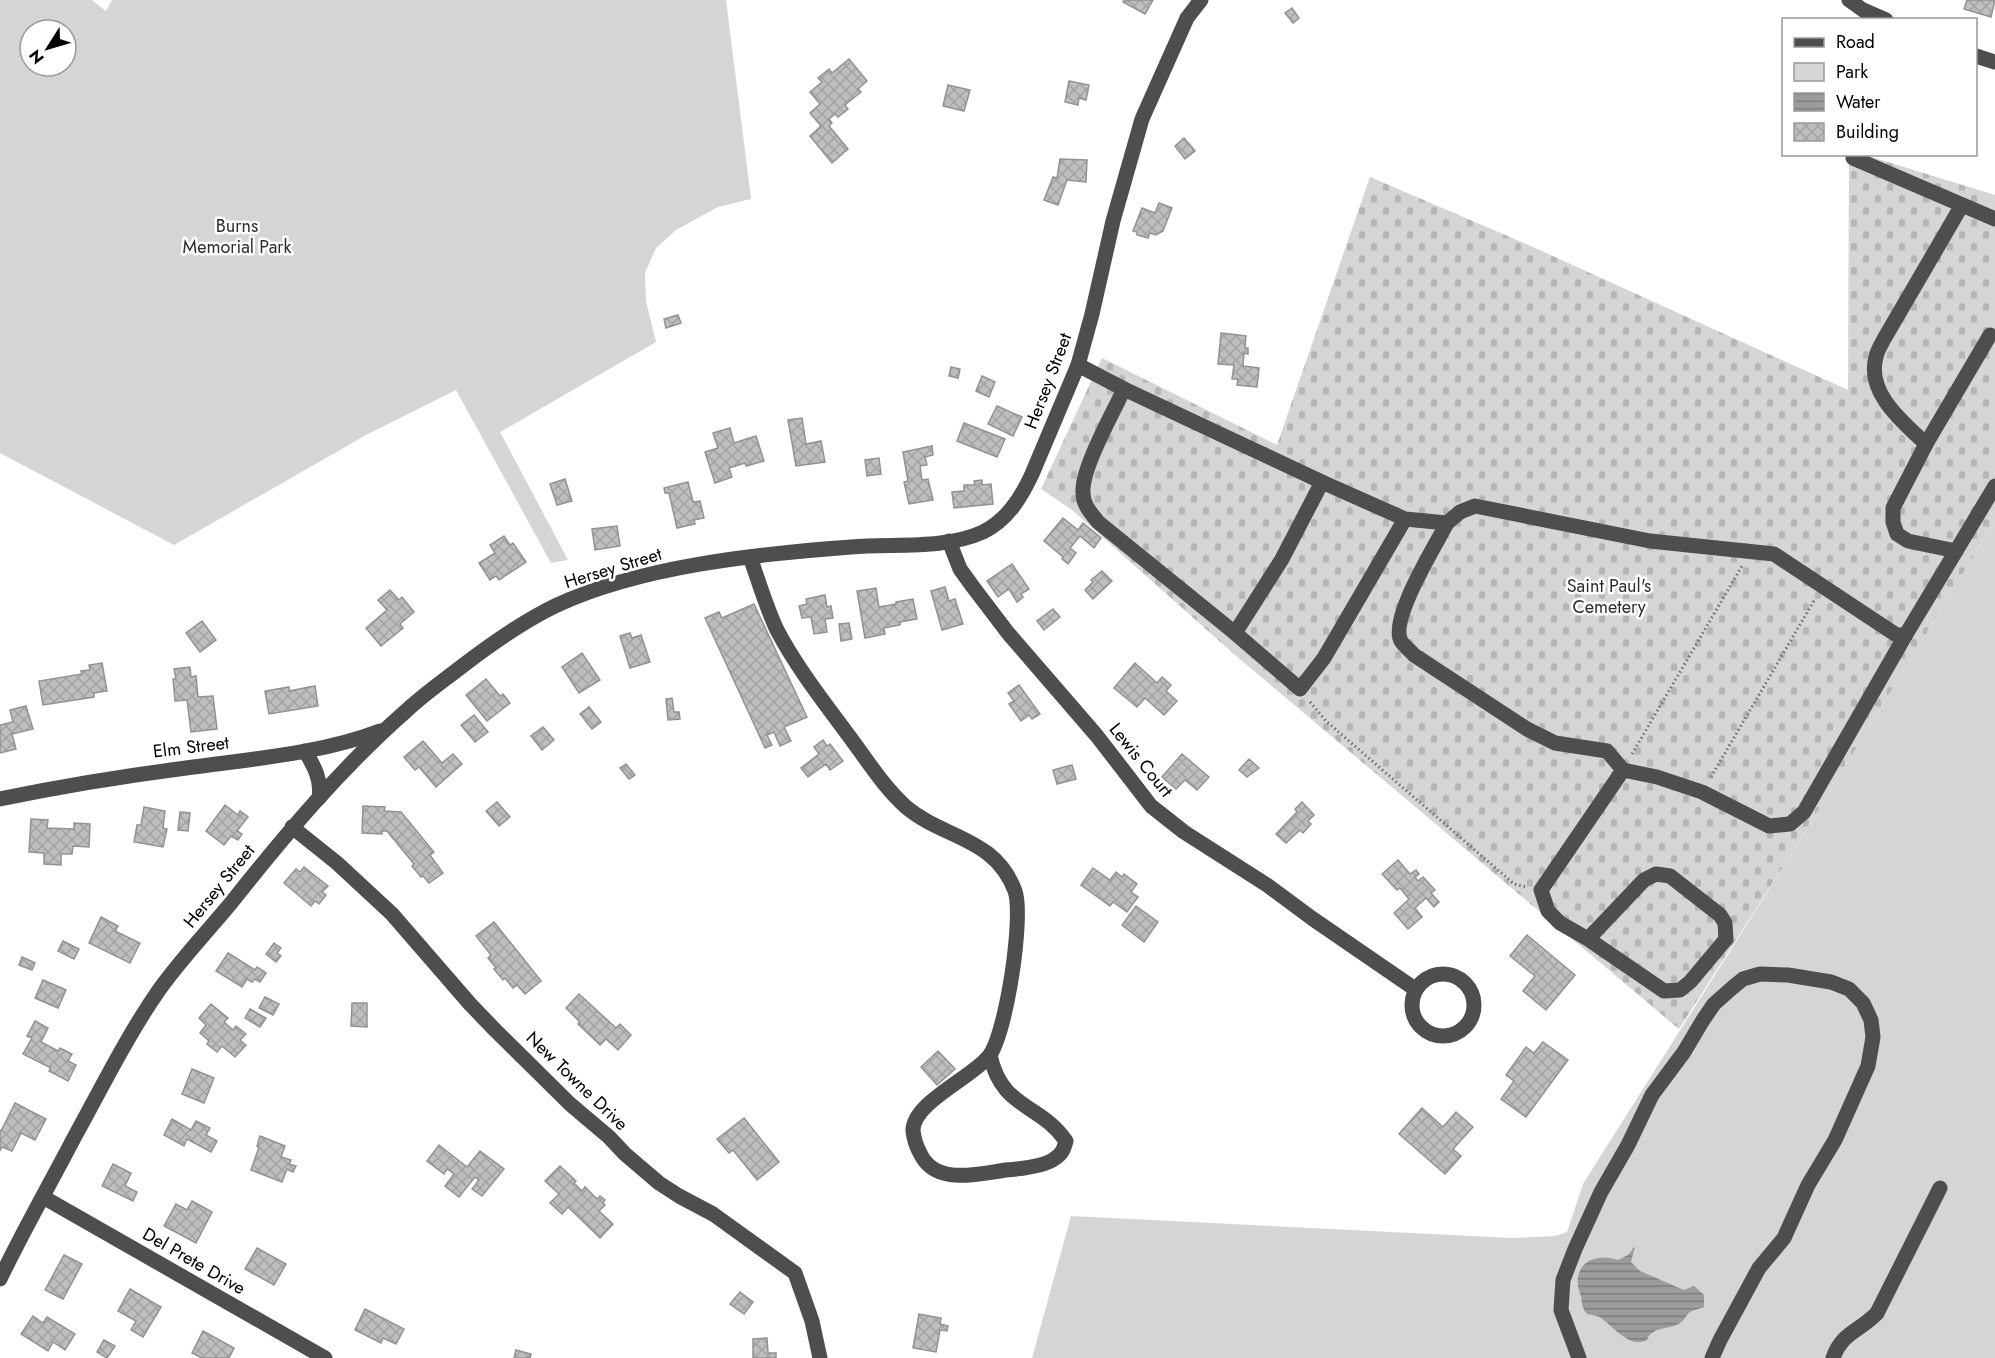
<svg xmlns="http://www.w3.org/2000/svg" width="1995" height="1358" viewBox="0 0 1995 1358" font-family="Jost,sans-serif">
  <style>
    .green { fill: #d5d5d5; fill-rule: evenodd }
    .cemetery { fill: url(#cemetery-stones) }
    .water { fill: url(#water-rules) }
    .building { fill: url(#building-cross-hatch); stroke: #929292; stroke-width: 1.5 }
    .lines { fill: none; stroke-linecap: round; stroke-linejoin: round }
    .path { stroke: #707070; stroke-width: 3; stroke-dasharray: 1.5 3; stroke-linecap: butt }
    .minor { stroke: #4e4e4e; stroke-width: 15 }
    .labels { text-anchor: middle; stroke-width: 5; stroke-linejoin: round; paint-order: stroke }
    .park-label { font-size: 18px; fill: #2c2c2c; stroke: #fff }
    .street-label { font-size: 18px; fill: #000; stroke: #fff }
  </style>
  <defs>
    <pattern id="cemetery-stones" width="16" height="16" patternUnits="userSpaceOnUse" patternTransform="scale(1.5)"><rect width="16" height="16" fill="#d5d5d5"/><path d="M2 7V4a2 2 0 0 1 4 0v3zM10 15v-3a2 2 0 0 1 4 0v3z" fill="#b5b5b5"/></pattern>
    <pattern id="water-rules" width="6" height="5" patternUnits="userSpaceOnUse" patternTransform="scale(1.5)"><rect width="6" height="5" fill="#9c9c9c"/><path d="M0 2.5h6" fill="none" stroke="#7d7d7d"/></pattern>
    <pattern id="building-cross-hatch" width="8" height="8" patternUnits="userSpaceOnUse" patternTransform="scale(1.5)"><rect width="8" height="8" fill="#bebebe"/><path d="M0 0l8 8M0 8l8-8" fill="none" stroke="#a2a2a2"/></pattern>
  </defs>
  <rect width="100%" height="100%" fill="#fff"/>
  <g class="green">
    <path d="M0 0H92L106 11 112 0H726L751 199 718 207 676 230 656 248 645 273 646 301 656 342 500 432 568 560 551 563 456 390 368 434 174 545 0 453ZM30 30H66V66H30Z"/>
    <polygon points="1995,521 1995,1358 1032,1358 1071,1216 1513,1238 1555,1236 1567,1232 1583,1184 1797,845"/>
  </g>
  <polygon class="cemetery" points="1849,155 1865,155 1995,195 1995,521 1797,845 1679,1029 1235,655 1072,510 1041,489 1102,358 1277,445 1370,177 1524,243 1848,390"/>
  <path class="water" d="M1635 1246 1631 1262 1640 1271 1684 1290 1694 1286 1704 1295V1307C1700 1309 1693 1310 1690 1312 1686 1315 1684 1321 1680 1323 1669 1330 1652 1326 1647 1340 1630 1349 1614 1327 1601 1318 1597 1315 1591 1315 1587 1314 1582 1308 1582 1304 1581 1296 1579 1290 1577 1285 1578 1278 1580 1258 1603 1254 1618 1260L1628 1255Z"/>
  <g class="building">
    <polygon points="1124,0 1153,0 1145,14 1123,2"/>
    <polygon points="1967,0 1995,0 1991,17 1964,9"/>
    <polygon points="1292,8 1299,18 1293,23 1285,13"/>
    <polygon points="849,59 867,81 858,89 861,92 845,105 848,109 838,117 835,114 829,119 832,123 829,126 848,149 832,163 810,136 821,126 810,113 820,104 810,92 822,82 818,78 829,69 832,73"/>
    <polygon points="1069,81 1089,85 1086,100 1079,98 1078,105 1065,102"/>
    <polygon points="948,85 970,90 964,111 943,106"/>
    <polygon points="1184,138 1195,151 1185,159 1175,146"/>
    <polygon points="1060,159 1087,160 1086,182 1067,180 1058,205 1044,200 1053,177 1057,178"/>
    <polygon points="1159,203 1172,208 1163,231 1156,235 1150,233 1148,238 1137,235 1137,232 1133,231 1142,208 1155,213"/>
    <polygon points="678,315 681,323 666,328 664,319"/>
    <polygon points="1221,333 1246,336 1245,348 1248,348 1248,354 1244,353 1243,366 1259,368 1257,387 1237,385 1238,379 1232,379 1234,365 1218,364"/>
    <polygon points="951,367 960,369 958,378 949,376"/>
    <polygon points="982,376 995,382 989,397 976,391"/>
    <polygon points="997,406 1022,417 1013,436 988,424"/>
    <polygon points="802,418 806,444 821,441 825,462 796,466 788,420"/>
    <polygon points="964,423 1005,439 997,457 957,441"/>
    <polygon points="730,428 734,443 756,436 764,461 746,466 745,463 729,468 732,477 715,483 705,452 718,448 713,433"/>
    <polygon points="932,446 933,455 925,457 927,465 920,466 922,480 928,479 933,500 909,504 904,482 908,481 903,452"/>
    <polygon points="879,458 881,474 867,476 865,460"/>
    <polygon points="565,479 572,501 557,505 550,484"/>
    <polygon points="982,480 982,485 991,484 993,504 954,508 952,492 964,491 964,485 975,485 974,481"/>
    <polygon points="688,482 693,502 700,501 704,518 694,520 695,524 677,528 669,493 665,493 664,488"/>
    <polygon points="1063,518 1078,530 1083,523 1101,538 1094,548 1080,536 1070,548 1076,553 1068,564 1062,559 1063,557 1044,541"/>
    <polygon points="617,526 620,546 595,550 592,529"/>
    <polygon points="504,536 510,545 513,543 526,562 499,580 496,576 490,580 479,563 495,553 490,545"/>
    <polygon points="1012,564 1029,589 1021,594 1023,597 1017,602 1009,589 998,597 987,581"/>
    <polygon points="1102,571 1112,581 1093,599 1085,590 1093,582 1091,580"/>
    <polygon points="945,587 949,601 955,599 963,624 942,630 931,591"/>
    <polygon points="876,588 879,607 896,604 896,602 913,599 917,619 900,622 900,625 884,628 885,634 865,638 857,591"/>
    <polygon points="390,590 399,600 402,597 414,612 400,624 403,628 381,646 366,628 387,610 378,600"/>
    <polygon points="825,595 827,607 831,606 833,618 825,619 827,632 814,634 811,617 802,618 799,606 807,604 806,599"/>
    <polygon points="754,604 807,717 784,727 791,741 780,746 774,732 767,735 772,745 765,748 705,618 719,612 722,618"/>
    <polygon points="1053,609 1060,617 1044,630 1037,621"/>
    <polygon points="202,621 216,640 200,652 186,633"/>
    <polygon points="849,623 852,639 841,641 839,624"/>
    <polygon points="630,633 632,638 641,635 650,662 630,668 620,636"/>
    <polygon points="582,653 600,680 579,693 562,667"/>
    <polygon points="102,663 107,691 94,693 94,697 43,705 39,681 82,674 81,671 90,670 89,665"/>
    <polygon points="1135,663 1157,683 1162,677 1171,685 1166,691 1177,701 1164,715 1145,698 1137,707 1114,688"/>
    <polygon points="190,667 191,677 196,676 198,697 213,696 217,729 191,732 187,700 175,701 173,679 176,679 174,669"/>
    <polygon points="486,679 500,696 503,694 510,703 487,721 466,695"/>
    <polygon points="1019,685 1040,714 1032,719 1029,715 1021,721 1009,704 1014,701 1008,693"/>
    <polygon points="315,686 318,706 269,714 265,691 289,687 289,691"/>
    <polygon points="672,698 674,712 679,712 680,719 668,720 666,699"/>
    <polygon points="26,706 33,729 12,734 16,749 0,753 0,725 13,722 10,710"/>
    <polygon points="589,707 601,722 592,729 580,714"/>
    <polygon points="474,715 488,732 475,742 461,725"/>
    <polygon points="543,727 554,740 542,750 531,736"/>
    <polygon points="823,740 827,746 830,744 843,761 830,770 826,764 808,777 801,768 819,754 814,747"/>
    <polygon points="423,741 442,763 453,754 462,764 436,787 419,767 415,770 404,757"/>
    <polygon points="1182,754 1209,777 1197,790 1185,780 1176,789 1162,777"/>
    <polygon points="1249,759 1259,768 1247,777 1239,770"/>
    <polygon points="626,764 635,775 629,779 620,768"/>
    <polygon points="1072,765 1076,779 1057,784 1053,770"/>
    <polygon points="497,802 510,817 499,826 486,811"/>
    <polygon points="1302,802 1314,815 1308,821 1311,824 1303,833 1300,830 1286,843 1276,834 1297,812 1295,809"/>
    <polygon points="225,805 238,815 240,811 248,817 237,831 242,834 238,840 231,836 224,845 206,831"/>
    <polygon points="363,806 385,807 384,811 401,812 434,852 430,855 443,873 429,883 423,876 421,877 412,866 414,864 387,831 382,831 382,834 362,833"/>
    <polygon points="144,807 165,811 163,828 167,829 163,847 134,842 137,825 141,825"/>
    <polygon points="180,812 190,813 188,831 178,830"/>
    <polygon points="31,819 48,820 47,828 74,829 74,823 90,824 89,847 73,846 72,854 61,854 61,865 44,864 44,853 29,852"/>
    <polygon points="1398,860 1410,874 1416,870 1419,874 1415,877 1418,881 1423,877 1435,890 1431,893 1439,902 1434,907 1426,898 1415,908 1422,917 1408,929 1394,913 1409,899 1400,888 1397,890 1382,874"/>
    <polygon points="304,867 328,886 322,892 326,895 319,904 315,901 311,906 284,883 296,869 300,872"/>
    <polygon points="1093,868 1110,880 1116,872 1122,877 1124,874 1137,884 1131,892 1138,897 1127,912 1113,902 1110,906 1081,885"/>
    <polygon points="1136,906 1158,922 1144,942 1122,925"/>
    <polygon points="101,917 118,926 115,931 140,943 130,963 89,943"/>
    <polygon points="494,922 541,981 525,994 517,985 513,988 505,978 503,980 494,969 496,968 488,958 491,955 476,936"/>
    <polygon points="1527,935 1575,975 1546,1010 1523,991 1535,976 1510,956"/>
    <polygon points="63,941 79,949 74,959 58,951"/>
    <polygon points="274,943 281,948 277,953 281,956 276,962 266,954"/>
    <polygon points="228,953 255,970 257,967 266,973 260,982 255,979 252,982 247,979 242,987 216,971"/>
    <polygon points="22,957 35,963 32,970 19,965"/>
    <polygon points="43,980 66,990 58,1008 35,998"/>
    <polygon points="579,994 616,1028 620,1024 631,1035 618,1050 606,1039 600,1045 578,1024 580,1022 566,1008"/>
    <polygon points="265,997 279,1004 273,1015 259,1008"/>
    <polygon points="352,1003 367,1003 367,1027 351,1026"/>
    <polygon points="211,1004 228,1018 224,1022 233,1030 236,1026 246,1034 240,1040 246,1045 235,1057 222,1046 217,1052 207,1044 209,1041 200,1033 206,1025 199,1018"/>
    <polygon points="250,1009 266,1018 260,1027 245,1018"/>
    <polygon points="35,1021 48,1028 41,1042 58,1051 60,1048 72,1054 68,1061 76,1065 68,1081 49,1071 51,1068 23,1054 32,1038 27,1036"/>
    <polygon points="1543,1042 1568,1060 1526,1117 1501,1099 1514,1081 1506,1075 1526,1047 1534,1053"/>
    <polygon points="938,1051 955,1069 937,1085 921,1067"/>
    <polygon points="192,1069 214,1078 204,1103 182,1094"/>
    <polygon points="15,1103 46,1119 35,1140 21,1133 12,1151 2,1147 0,1151 0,1130 1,1131"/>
    <polygon points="1422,1108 1443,1127 1456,1112 1473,1127 1453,1149 1461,1156 1445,1174 1399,1134"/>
    <polygon points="744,1118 779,1162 757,1180 733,1150 729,1153 717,1139"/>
    <polygon points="172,1119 191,1130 196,1121 210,1128 206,1135 217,1141 211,1152 187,1139 184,1146 164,1135"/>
    <polygon points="260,1136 285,1146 281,1157 291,1160 289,1164 296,1166 293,1172 287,1169 282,1182 251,1170 259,1147 257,1146"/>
    <polygon points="439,1145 467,1167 480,1151 504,1169 482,1196 472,1189 479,1180 475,1177 459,1197 445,1186 454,1174 447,1169 444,1174 427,1161"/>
    <polygon points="113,1164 131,1173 125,1186 137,1192 133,1201 102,1186"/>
    <polygon points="560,1166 576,1181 574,1183 582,1191 585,1187 597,1199 600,1196 605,1200 603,1203 605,1205 599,1211 613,1224 600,1238 568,1207 562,1214 550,1203 559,1194 545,1181"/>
    <polygon points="192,1201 212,1212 196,1243 164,1226 176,1204 187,1210"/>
    <polygon points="257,1248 286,1264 274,1285 245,1269"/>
    <polygon points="64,1255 82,1264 63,1299 45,1290"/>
    <polygon points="130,1289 161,1307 143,1337 131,1330 136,1321 118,1311"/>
    <polygon points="740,1292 753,1302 744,1314 730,1304"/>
    <polygon points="365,1309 404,1329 396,1344 383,1338 381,1343 355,1330"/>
    <polygon points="919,1314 941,1318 940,1324 948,1326 947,1331 940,1330 936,1352 913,1348"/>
    <polygon points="33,1316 43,1323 47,1317 75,1334 65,1350 53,1342 48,1351 21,1334"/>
    <polygon points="203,1331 234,1348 229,1358 202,1358 192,1353"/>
    <polygon points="767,1338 768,1353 776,1353 776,1358 753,1358 753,1339"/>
    <polygon points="104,1340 115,1346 107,1358 97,1352"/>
    <polygon points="516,1350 531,1354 530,1358 514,1358"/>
  </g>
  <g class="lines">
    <g class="path">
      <polyline points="1310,702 1326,721 1514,884 1527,887"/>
      <polyline points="1632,754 1742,566"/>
      <polyline points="1711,777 1815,599"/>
    </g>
    <g class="minor">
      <polyline points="1849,0 1863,10 1886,20"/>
      <polyline points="1976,56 1995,62"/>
      <polyline points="1853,158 1995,219"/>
      <path d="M1962 205 1884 339C1881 345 1877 351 1876 357 1866 393 1903 422 1926 444L1990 335"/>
      <polyline points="1078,365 1124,389"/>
      <polyline points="1405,519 1322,482 1282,559 1235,633 1300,689 1324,658 1405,519 1447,523 1460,512 1475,506 1650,541 1774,554 1895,634 1905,636 1804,812 1790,824 1769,826 1702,792 1657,777 1623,770"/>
      <path d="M1447 523C1436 545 1389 619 1401 641 1404 646 1410 650 1414 655L1527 729 1555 743 1607 751 1623 770 1541 890 1548 911 1560 923 1588 939 1664 991 1680 990 1690 982 1726 939 1725 923 1720 915 1670 876 1656 874 1644 880 1588 939"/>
      <polyline points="949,541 960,569 973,587 1008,633 1097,736 1151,806 1184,832 1267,885 1313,919 1415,989"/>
      <polyline points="1956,551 1995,486"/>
      <path d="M750 557C759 582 766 607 777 630 797 668 824 702 849 736 867 760 883 786 906 807 944 839 995 837 1015 891 1024 917 1006 1035 989 1056 973 1077 912 1103 913 1131 914 1139 916 1146 920 1153 935 1186 977 1174 1006 1170 1019 1169 1043 1167 1054 1159 1062 1154 1064 1149 1066 1141 1040 1103 1002 1110 990 1055"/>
      <path d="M1235 633 1098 522C1091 513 1083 505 1083 493 1081 469 1113 413 1124 389L1322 482"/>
      <polyline points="1905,636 1956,551 1908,541 1897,534 1893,522 1893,508 1926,444"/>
      <path d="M305 751C314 766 322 780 319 798"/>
      <path d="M0 799C62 786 124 776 186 768 250 759 320 754 380 731"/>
      <polyline points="292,827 337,863 392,914 470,1004 496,1031 570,1104 609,1137 625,1154 659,1183 679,1196 713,1214 795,1273 812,1321 820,1358"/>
      <circle cx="1443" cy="1005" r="31"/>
      <polyline points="43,1197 325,1358"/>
      <path d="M0 1279C23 1231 50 1184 75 1136 102 1087 127 1036 159 990 181 959 207 932 231 903 285 835 341 768 406 711 423 695 443 681 461 667 491 644 522 622 555 606 640 566 757 554 851 547 893 543 943 550 983 532 1007 520 1021 498 1032 474L1078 365 1092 314 1113 221 1142 119 1187 18 1201 0"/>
      <polyline points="1579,1358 1561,1310 1563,1280 1575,1249 1601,1192 1628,1145 1652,1095 1684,1052 1703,1020 1714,1004 1732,988 1743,979 1760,974 1788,975 1831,982 1849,989 1863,1003 1871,1020 1873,1037 1868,1066 1835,1140 1808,1185 1784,1238 1759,1268 1720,1340 1712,1358"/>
      <path d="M1833 1358C1842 1332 1859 1332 1877 1313L1940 1188"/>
    </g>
  </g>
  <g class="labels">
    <g class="park-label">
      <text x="237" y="232">Burns<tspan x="237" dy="21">Memorial Park</tspan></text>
      <text x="1609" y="592">Saint Paul's<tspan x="1609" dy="21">Cemetery</tspan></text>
    </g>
    <g class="street-label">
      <text transform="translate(1048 381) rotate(-69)" y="6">Hersey Street</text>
      <text transform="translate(613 568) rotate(-17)" y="6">Hersey Street</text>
      <text transform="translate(191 747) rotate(-7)" y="6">Elm Street</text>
      <text transform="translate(1141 760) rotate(51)" y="6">Lewis Court</text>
      <text transform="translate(219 886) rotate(-51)" y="6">Hersey Street</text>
      <text transform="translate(577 1081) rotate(44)" y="6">New Towne Drive</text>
      <text transform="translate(194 1261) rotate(30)" y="6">Del Prete Drive</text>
    </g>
  </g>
  <rect x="1782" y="18" width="195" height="138" fill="#ffffff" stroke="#999999" stroke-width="1.5"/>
  <rect x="1794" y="38" width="30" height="9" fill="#4e4e4e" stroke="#999999" stroke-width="1.5"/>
  <text x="1836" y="48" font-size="18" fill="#000000">Road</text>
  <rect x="1794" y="63" width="30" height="18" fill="#d5d5d5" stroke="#999999" stroke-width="1.5"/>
  <text x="1836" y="78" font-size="18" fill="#000000">Park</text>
  <rect x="1794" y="93" width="30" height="18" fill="url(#water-rules)" stroke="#999999" stroke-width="1.5"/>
  <text x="1836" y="108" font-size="18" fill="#000000">Water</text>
  <rect x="1794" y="123" width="30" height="18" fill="url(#building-cross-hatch)" stroke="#999999" stroke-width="1.5"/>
  <text x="1836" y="138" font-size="18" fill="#000000">Building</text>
  <g transform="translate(48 48) rotate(233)"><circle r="28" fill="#ffffff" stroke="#999999" stroke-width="1.5"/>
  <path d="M0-4.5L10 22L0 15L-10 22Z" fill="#000000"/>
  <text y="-9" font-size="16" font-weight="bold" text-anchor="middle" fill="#000000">N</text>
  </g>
</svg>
